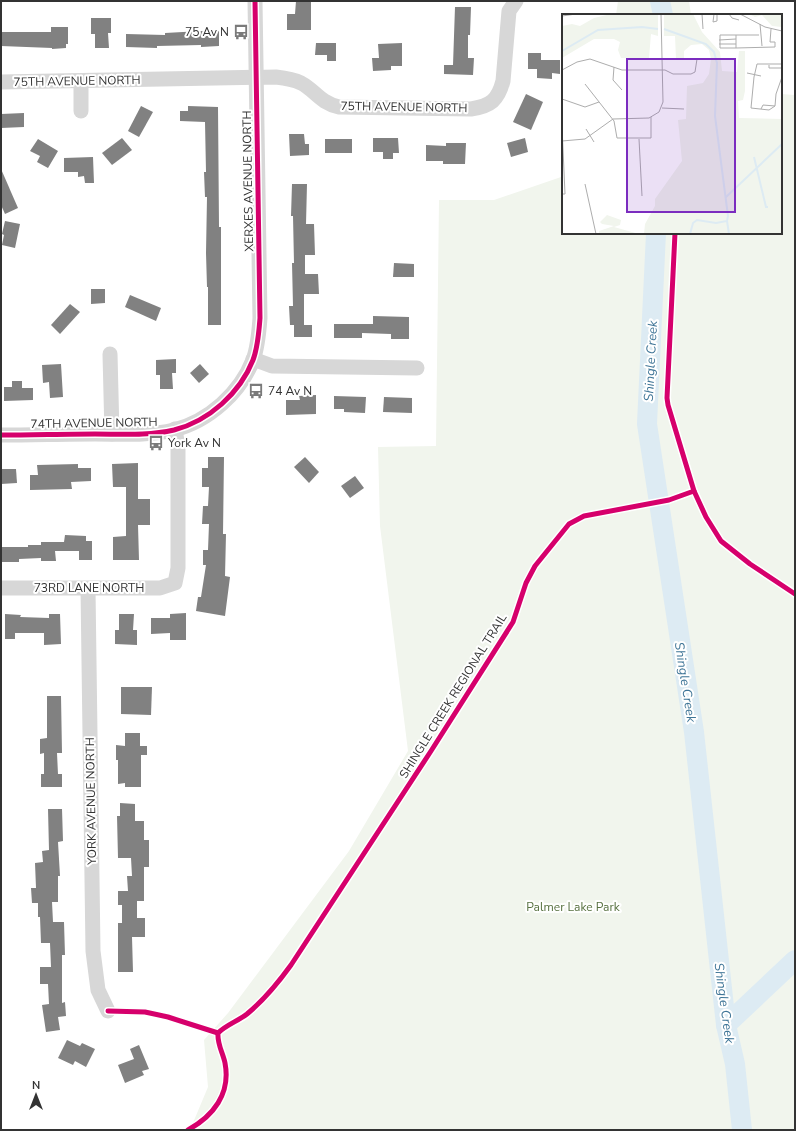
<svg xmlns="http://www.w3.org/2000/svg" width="796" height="1131" viewBox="0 0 796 1131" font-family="'Nunito Sans',sans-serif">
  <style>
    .green { fill: #f1f5ed }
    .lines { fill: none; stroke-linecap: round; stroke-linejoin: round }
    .river { stroke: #ddebf3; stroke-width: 20 }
    .building { fill: #818181 }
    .minor { stroke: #d7d7d7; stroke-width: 15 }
    .cycleway-casing { stroke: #fff; stroke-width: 8 }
    .cycleway { stroke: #d6006c; stroke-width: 5 }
    .labels { text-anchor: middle; stroke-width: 4; stroke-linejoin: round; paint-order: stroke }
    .poi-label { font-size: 12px; fill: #333; stroke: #fff; text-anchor: start }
    .street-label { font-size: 12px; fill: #333; stroke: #fff }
    .park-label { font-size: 12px; fill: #56703f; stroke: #fff }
    .water-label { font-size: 13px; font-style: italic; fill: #3f7597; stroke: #fff }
    .inset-river { fill: none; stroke: #ddebf3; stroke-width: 2 }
    .inset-road { fill: none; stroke: #adadad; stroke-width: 1 }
    .view { fill: #7b2cbf; fill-opacity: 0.15; stroke: #7b2cbf; stroke-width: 2 }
    .inset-edge { fill: none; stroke: #333; stroke-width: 2 }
  </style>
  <rect width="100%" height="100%" fill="#fff"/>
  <g class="green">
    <polygon points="618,1 689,1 691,15 616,15"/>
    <polygon points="781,94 795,95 795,1130 190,1130 208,1087 204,1040 228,1013 349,851 408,751 380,526 378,447 436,446 439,200 494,200 561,177 563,174 563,233 781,233"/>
  </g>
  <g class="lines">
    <g class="river">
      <polyline points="660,1 663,15"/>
      <polyline points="656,233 647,424 694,732 726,1025 735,1064 742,1130"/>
      <polyline points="726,1025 795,960"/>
    </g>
  </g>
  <g class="building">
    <polygon points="296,1 311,1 311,30 287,30 287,14 295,14"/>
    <polygon points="455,7 471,7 470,35 468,35 468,58 474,58 473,75 444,74 444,65 453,65"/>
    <polygon points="91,18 111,18 111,33 108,33 109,48 95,48 95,34 91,34"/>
    <polygon points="51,27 68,27 68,44 66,44 66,48 52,49 52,48 1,46 1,32 51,32"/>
    <polygon points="201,31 219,31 219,46 201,47 201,45 157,46 157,48 126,47 126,34 165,35 165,33"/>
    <polygon points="316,43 336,43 336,61 327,61 327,55 315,55"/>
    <polygon points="402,43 402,66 391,66 391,70 373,71 372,58 379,58 378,44"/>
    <polygon points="528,53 541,53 541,60 560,60 560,74 552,73 552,79 537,78 537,69 528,69"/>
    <polygon points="526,94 543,102 531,130 513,122"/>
    <polygon points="141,106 153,112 139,137 128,131"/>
    <polygon points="188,106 218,107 219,227 221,227 221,325 208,325 208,287 207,287 206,253 207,197 205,197 204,172 206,172 205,122 180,121 180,111 188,111"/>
    <polygon points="24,113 24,127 1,128 1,114"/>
    <polygon points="289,134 304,134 305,144 309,144 309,155 290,156"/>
    <polygon points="122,138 132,150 112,165 102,153"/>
    <polygon points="373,138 398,138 399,153 393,153 393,159 383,159 383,152 373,152"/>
    <polygon points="525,138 528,152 511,157 507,143"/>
    <polygon points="38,139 58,151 48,168 37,162 40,156 30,151"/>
    <rect x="325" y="139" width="27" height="14"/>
    <polygon points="446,143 466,143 465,164 443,164 443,161 426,161 426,145 446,146"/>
    <polygon points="93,157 94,183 85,183 84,176 78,177 78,172 64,172 64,158"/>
    <polygon points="1,169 18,208 5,214 1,205"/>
    <polygon points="292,184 307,184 306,224 314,224 315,255 305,255 305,274 318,274 319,294 304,294 304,325 312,325 312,337 294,337 294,325 290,325 289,306 293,306 292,263 294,263 293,216 291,216"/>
    <polygon points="5,221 20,224 15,248 2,245 4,235 2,234"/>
    <polygon points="394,263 414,264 414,277 393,277"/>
    <polygon points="91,289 105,289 105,303 91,304"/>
    <polygon points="130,295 161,308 156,321 125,307"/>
    <polygon points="70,304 80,312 60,334 51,325"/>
    <polygon points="373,316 409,317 409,339 391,339 391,334 362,333 362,338 334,338 334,324 373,324"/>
    <polygon points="176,359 176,373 172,373 173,389 160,389 160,375 156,375 156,360"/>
    <polygon points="61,364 63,397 50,398 49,382 43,383 42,365"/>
    <polygon points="200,364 209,374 199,383 190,373"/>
    <polygon points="12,381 22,381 22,388 33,388 33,400 4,401 4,387 12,387"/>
    <polygon points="316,395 316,414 286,415 286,400 300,400 299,396"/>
    <polygon points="334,396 366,397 365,413 344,412 344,409 334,409"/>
    <polygon points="384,397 412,398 412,413 383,412"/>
    <polygon points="208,457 224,457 223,534 226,534 225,576 230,577 225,616 196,611 198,597 201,597 206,565 203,565 203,550 208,550 209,524 202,524 203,506 208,506 209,487 202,487 202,468 208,468"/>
    <polygon points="305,457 319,472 309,483 294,467"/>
    <polygon points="138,463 138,499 150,499 150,525 138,525 139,560 113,560 113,537 126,536 126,487 113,487 112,464"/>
    <polygon points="78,464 78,468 91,468 91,481 71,482 72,489 30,490 30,475 38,475 37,465"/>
    <polygon points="1,469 16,469 17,483 1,484"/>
    <polygon points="355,476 364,488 350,498 341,486"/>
    <polygon points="65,535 86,536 86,541 92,541 92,560 79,560 79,551 55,551 56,561 41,561 41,558 19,559 19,562 1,562 1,547 28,547 28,545 41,545 41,542 64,542"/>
    <polygon points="186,613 186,640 170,640 170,633 151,634 151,618 170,618 170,614"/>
    <polygon points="5,614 21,615 20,617 49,618 49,614 60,614 61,644 44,645 44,633 15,633 15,639 5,639"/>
    <polygon points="119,614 134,614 133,630 137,630 137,645 115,644 115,630 119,630"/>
    <polygon points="121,687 152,687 151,715 121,714"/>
    <polygon points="47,696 61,696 62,753 57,753 58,774 62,774 62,787 41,787 41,774 44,774 44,753 40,754 40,739 47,738"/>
    <polygon points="125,733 140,733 140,746 147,746 147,755 141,755 141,787 125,787 125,783 118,784 118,760 116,760 116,745 125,746"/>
    <polygon points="120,803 135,804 135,821 144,821 144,840 149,840 149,867 144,867 144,901 137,901 137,918 145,918 145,937 132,937 133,972 118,972 118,923 122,923 122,905 118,905 118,891 128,891 127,876 132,876 131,858 118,858 117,816 120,816"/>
    <polygon points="48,809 62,809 63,841 58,842 60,876 58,876 58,902 52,902 53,922 64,922 65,955 62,955 62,1003 65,1002 66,1016 58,1017 60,1030 46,1032 42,1005 49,1004 48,984 40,984 40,967 51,967 50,943 41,943 40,917 38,917 38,903 32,903 31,888 36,888 35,863 43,862 42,851 49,850"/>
    <polygon points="67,1040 80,1046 82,1043 95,1049 86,1067 75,1061 73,1065 58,1058"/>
    <polygon points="139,1045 149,1069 142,1071 144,1075 125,1083 118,1065 134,1059 130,1049"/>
  </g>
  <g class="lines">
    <g class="minor">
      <polyline points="81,81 81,111"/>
      <path d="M1 82 276 77C285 78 293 79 301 83 316 91 319 102 339 107L471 109C491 106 498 100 503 81L509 11 516 1"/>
      <polyline points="110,354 112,434"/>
      <polyline points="253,359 272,366 417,368"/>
      <path d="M1 435C32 435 64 434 95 434 121 434 148 436 174 430 209 421 240 393 253 360 258 347 259 331 260 318L255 1"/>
      <polyline points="1,588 160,588 175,583 178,568 178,448 175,429"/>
      <polyline points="88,589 93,951 98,990 108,1011"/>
    </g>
    <defs>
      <g id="cycleway">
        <path d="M1 435C32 435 64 434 95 434 121 434 148 436 174 430 209 421 240 393 253 360 258 347 259 331 260 318L255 1"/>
        <polyline points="694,491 706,517 721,541 750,564 795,594"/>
        <polyline points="108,1011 145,1012 168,1017 218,1033"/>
        <path d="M188 1130C213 1116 231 1094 225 1063 223 1053 217 1044 218 1033 226 1025 238 1021 247 1014 264 1000 278 983 291 965L431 751 513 622 526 583 535 566 569 524 584 516 669 500 694 491 668 405 667 398 675 233"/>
      </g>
    </defs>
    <use href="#cycleway" class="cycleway-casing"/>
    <use href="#cycleway" class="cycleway"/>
  </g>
  <defs>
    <symbol id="bus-bare" viewBox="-9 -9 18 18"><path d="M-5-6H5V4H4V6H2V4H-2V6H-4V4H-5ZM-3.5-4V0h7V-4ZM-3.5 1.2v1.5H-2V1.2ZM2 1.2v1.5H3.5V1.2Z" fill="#7a7a7a" stroke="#fff" stroke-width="2.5" paint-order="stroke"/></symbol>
  </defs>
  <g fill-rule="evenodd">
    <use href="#bus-bare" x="230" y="21" width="22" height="22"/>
    <use href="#bus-bare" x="245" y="380" width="22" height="22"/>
    <use href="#bus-bare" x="145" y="432" width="22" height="22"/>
  </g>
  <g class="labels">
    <g class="poi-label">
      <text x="229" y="36" text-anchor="end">75 Av N</text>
      <text x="268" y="395">74 Av N</text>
      <text x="168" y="447">York Av N</text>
    </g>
    <g class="street-label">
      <text transform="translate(77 81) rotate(-1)" y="4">75TH AVENUE NORTH</text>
      <text transform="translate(404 107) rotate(1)" y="4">75TH AVENUE NORTH</text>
      <text transform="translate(248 181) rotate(-91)" y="4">XERXES AVENUE NORTH</text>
      <text transform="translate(94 423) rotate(-1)" y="4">74TH AVENUE NORTH</text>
      <text x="89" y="592">73RD LANE NORTH</text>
      <text transform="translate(453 696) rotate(-58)" y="4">SHINGLE CREEK REGIONAL TRAIL</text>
      <text transform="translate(91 801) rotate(-91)" y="4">YORK AVENUE NORTH</text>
    </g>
    <g class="park-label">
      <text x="573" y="911">Palmer Lake Park</text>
    </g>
    <g class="water-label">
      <text transform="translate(650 361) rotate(-87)" y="5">Shingle Creek</text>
      <text transform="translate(686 682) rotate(81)" y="5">Shingle Creek</text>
      <text transform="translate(725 1003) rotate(82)" y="5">Shingle Creek</text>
    </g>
  </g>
  <g transform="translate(562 14)">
    <rect width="220" height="220" fill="#fff"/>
    <path d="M49 0H96V22L89 20 87 44H59L56 36 58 28 52 25H32L0 44V12L10 10 18 12 32 4ZM102 0H131L140 18 158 38 160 57 175 58 177 37H183V77L181 86 176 87 177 104 220 105V220H82L83 210 93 192V185L120 147 116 106 124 105 125 72 141 69 147 60 149 45 147 36 140 30 129 31 122 37V45H114L113 22H102ZM187 0H220V13L210 12 200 1 193 3ZM45 201 59 206 58 211 52 213 77 220H37V217L52 212 40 210 38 208Z" fill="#f1f5ed"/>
    <path class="inset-river" d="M102 15 144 30 152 38 155 49 153 102 166 202 165 207 154 209 135 206 131 209 128 220M0 37 36 16 80 13 96 15M192 143 204 193H206M164 183 220 130M165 207 167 220"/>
    <path class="inset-road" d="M140 0 141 15M152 0 151 8 155 7V0M167 0 170 4 177 6M178 0 203 13 220 17M0 2 14 0M198 10 200 32M174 21V34H158V21H197M157 26 174 25M157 30H174M174 34 213 33V28H208L209 15M207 51V54H220M52 53 51 66 60 76M0 56 15 48 28 45 60 56H103L111 60H129L133 58 135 45M185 59 199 62M23 70 52 107 55 124H89V103M0 85 23 93 37 88M213 92 207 96 189 94 192 63 195 50H220M213 92 214 80 220 63M100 94 122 95M199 95 201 91 213 92M0 113 3 180H0M24 115 32 128M77 125 80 182M0 127 23 125 51 105 87 104 97 98 101 88 99 0M23 170 34 220"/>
    <path class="view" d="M65 45H173V198H65Z"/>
    <rect width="220" height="220" class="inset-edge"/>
  </g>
  <rect width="796" height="1131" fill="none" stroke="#333333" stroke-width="4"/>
  <g transform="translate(36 1095)" stroke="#ffffff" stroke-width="3" paint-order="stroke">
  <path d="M0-3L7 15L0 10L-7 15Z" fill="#333333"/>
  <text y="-6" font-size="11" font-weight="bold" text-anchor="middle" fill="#333333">N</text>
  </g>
</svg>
